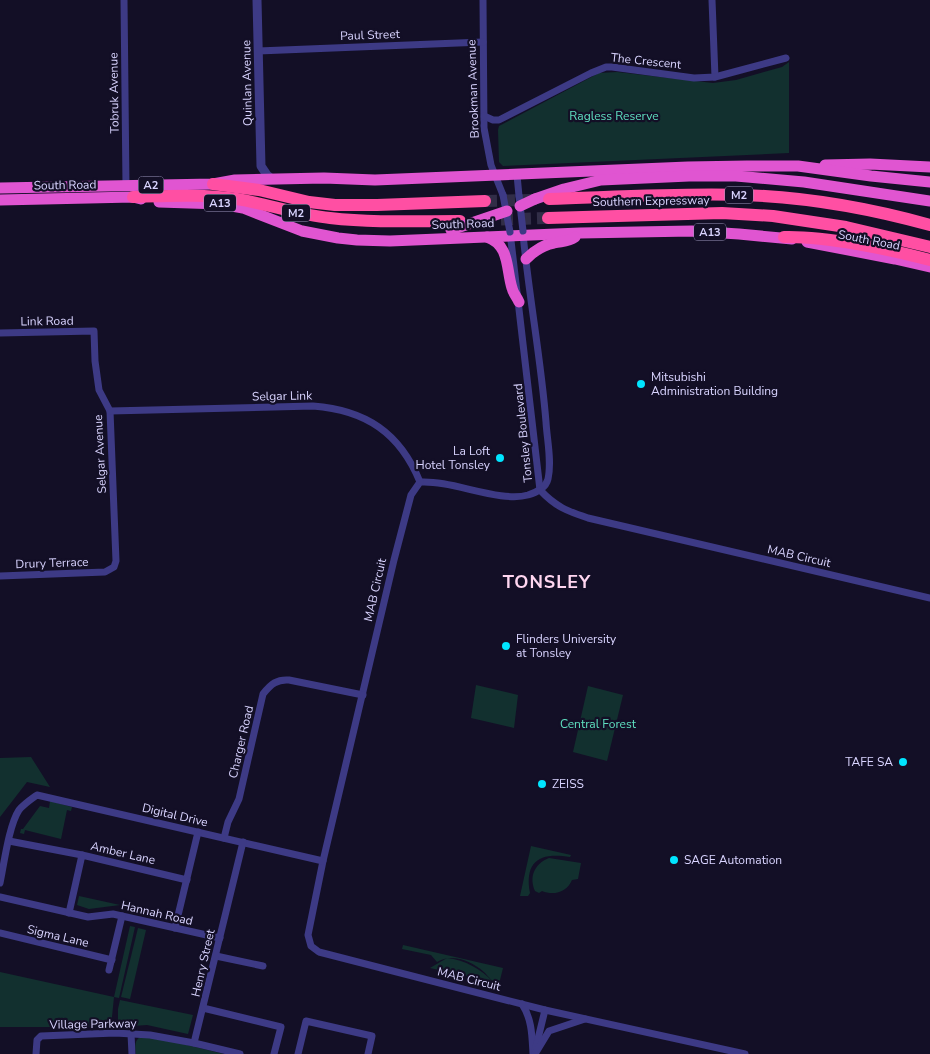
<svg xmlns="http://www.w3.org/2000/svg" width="930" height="1054" viewBox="0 0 930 1054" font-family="'Nunito Sans',sans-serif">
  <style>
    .green { fill: #12302f }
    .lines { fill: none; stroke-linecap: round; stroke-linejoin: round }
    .motorway-tunnel { stroke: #312d47; stroke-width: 12; stroke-dasharray: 12 6; stroke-linecap: butt }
    .minor { stroke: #3d3a85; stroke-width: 7 }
    .tertiary { stroke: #3d3a85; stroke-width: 9 }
    .trunk { stroke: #e055d1; stroke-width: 11 }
    .motorway { stroke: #ff4fa3; stroke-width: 12 }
    .minor-bridge { stroke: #3d3a85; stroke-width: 7 }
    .trunk-bridge { stroke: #e055d1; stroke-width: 11 }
    .poi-dot { fill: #00e5ff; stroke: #130f26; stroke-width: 2 }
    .labels { text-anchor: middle; stroke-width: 4.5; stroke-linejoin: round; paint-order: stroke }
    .shield { fill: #130f26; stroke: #9e99be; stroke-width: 1 }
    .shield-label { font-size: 11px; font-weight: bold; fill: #d9d4ff }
    .street-label { font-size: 12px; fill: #d9d4ff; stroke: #130f26 }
    .park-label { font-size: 12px; fill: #5fe0c0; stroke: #130f26 }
    .poi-label { font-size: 12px; fill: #d9d4ff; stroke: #130f26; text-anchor: start }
    .district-label { font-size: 18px; font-weight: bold; letter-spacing: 1px; fill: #ffd6f0; stroke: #130f26 }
  </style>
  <rect width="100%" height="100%" fill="#130f26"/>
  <g class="green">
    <polygon points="789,62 789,153 503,166 499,162 498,130 499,126 599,73 617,72 713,83 736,80 764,72 782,67"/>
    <polygon points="476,685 518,695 514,728 471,718"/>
    <polygon points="588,686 623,695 607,761 573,752"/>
    <polygon points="31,757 50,787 27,782 0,817 0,758"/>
    <polygon points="50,801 72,807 71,811 67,810 61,839 25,830 24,834 20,833 21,829 23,829 40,806 49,808"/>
    <path d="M531 846 571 855 570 857C541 852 524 860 530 893L528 896H520Z"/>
    <path d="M549 858 581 863 578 879 572 880C567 892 554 896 542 891L539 893 535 891C529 877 534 864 549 858Z"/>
    <polygon points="79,896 120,905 89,909 77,905"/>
    <polygon points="130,926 135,927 119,998 114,997 111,1027 0,1027 0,972 114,997"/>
    <polygon points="138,928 146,930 130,999 121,997"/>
    <path d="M403 945 503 968 499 984C492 982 489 977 484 972 471 961 452 953 437 962L431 955 402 949Z"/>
    <path d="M447 958C465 960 481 969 493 982L430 968Z"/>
    <polygon points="120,1000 193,1015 188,1034 147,1025 118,1027 118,1009"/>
    <path d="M141 1036H150L224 1054H136C135 1046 134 1041 141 1036Z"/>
  </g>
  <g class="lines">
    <g class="motorway-tunnel">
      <polyline points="485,201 532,200"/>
      <polyline points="483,220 548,218"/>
    </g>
    <g class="minor">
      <polyline points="124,0 126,186"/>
      <polyline points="483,0 484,128 491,165 503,195"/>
      <polyline points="712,0 715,77"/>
      <polyline points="258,51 483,42"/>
      <polyline points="484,116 493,120 499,120 591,73 606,67 612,67 694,78 715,77 786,58"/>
      <polyline points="517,175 519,196"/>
      <polyline points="510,232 540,490"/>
      <path d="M523 234C529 297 541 359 546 422 547 440 552 461 548 479 546 488 537 492 528 495 500 503 452 480 420 482L411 495 394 560 323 861 308 935 311 946 319 952 545 1010 745 1054"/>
      <polyline points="0,333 94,331 95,361 99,390 110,411 116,561 114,567 105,572 0,576"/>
      <path d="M110 411 313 406C366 410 400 433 420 482"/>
      <path d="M540 490C556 507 567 511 588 518L930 598"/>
      <path d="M224 838 228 822 239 799 263 694C271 684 277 679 289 680L363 695"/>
      <polyline points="9,841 82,855"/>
      <path d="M0 883C4 864 9 825 19 810 24 804 30 800 37 795L323 861"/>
      <polyline points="0,897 88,917 113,914 220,938"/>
      <polyline points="69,913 82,855 187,880"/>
      <polyline points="175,928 198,832"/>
      <polyline points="0,933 112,960"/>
      <polyline points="216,956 263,966"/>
      <polyline points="109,970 122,916"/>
      <path d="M522 1004C532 1019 532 1036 533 1054"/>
      <polyline points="203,1008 281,1027 274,1054"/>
      <polyline points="131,1034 132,1054"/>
      <polyline points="194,1043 243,842"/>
      <polyline points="535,1051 545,1010"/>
      <polyline points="36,1054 37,1040 41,1036 115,1033 150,1035 194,1043 240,1054"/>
      <polyline points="298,1054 306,1021 372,1036 368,1054"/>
      <polyline points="535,1054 549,1031 585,1019"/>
    </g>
    <polyline class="tertiary" points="257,0 261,166 267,175 272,179"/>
    <g class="trunk">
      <polyline points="825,165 870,164 930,167"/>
      <polyline points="0,188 213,184 235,180 324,178 375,180 688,167 747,166 798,166 871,176 930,182"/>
      <polyline points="535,199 564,189 601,180 689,176 736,176 804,182 930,201"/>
      <polyline points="0,200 133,197 141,199"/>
      <polyline points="159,202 221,204 243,208 302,231 338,238 357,240 390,241 580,233 692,231 739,234 792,239"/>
      <path d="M487 237C510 245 506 269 512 288 513 293 517 297 519 302"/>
      <polyline points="807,242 895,259 930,267"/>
      <path d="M526 259C534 251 543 245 554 243 562 241 568 242 575 237"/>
    </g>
    <g class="motorway">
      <polyline points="213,184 259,190 309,202 335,205 377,205 485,201"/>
      <path d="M133 197C168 196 202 194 237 199 268 204 298 215 330 218 373 223 417 221 460 221"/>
      <path d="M549 199C614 197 679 193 743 195 806 197 869 208 930 225"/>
      <polyline points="548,218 722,213 773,216 846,227 930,247"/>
      <path d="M784 237C826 236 888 249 930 260"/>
    </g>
    <g class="minor-bridge">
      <polyline points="503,195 510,232"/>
      <polyline points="519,196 523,231"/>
    </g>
    <g class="trunk-bridge">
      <polyline points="520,206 535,199"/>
      <polyline points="451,230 507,211"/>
    </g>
  </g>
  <g class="poi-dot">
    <circle cx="641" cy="384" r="5"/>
    <circle cx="500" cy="458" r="5"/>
    <circle cx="506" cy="646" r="5"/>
    <circle cx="903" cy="762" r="5"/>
    <circle cx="542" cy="784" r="5"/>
    <circle cx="674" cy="860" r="5"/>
  </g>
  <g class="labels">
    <g class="shield">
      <rect x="138.5" y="176.5" width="25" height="17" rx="4"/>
      <rect x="725" y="186.5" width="28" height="17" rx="4"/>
      <rect x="204" y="194.5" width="32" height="17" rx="4"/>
      <rect x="282" y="204.5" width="28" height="17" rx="4"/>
      <rect x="694" y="223.5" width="32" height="17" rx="4"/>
    </g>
    <g class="shield-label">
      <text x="151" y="189">A2</text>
      <text x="739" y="199">M2</text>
      <text x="220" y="207">A13</text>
      <text x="296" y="217">M2</text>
      <text x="710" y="236">A13</text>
    </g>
    <g class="street-label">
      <text transform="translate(370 35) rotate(-2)" y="4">Paul Street</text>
      <text transform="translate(646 61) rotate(6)" y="4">The Crescent</text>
      <text transform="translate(247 83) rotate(-91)" y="4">Quinlan Avenue</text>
      <text transform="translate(473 89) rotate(-92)" y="4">Brookman Avenue</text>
      <text transform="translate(114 93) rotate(-91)" y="4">Tobruk Avenue</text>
      <text transform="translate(65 185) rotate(-1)" y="4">South Road</text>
      <text transform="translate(651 201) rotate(-1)" y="4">Southern Expressway</text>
      <text transform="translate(463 224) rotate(-2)" y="4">South Road</text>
      <text transform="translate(869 240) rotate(11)" y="4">South Road</text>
      <text transform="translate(47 321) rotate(-1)" y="4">Link Road</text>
      <text transform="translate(282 396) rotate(-1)" y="4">Selgar Link</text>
      <text transform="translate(523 433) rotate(-96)" y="4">Tonsley Boulevard</text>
      <text transform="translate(100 454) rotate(-93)" y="4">Selgar Avenue</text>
      <text transform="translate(799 556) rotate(13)" y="4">MAB Circuit</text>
      <text transform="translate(52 563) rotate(-2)" y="4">Drury Terrace</text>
      <text transform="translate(375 590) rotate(-77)" y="4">MAB Circuit</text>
      <text transform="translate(241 742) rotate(-77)" y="4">Charger Road</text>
      <text transform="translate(175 815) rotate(13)" y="4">Digital Drive</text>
      <text transform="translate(123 853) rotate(13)" y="4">Amber Lane</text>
      <text transform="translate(157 913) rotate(13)" y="4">Hannah Road</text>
      <text transform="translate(58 936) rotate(13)" y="4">Sigma Lane</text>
      <text transform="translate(203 963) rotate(-77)" y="4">Henry Street</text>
      <text transform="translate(469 979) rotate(14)" y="4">MAB Circuit</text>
      <text transform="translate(93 1024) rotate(-1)" y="4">Village Parkway</text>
    </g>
    <g class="park-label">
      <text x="614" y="120">Ragless Reserve</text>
      <text x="598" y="728">Central Forest</text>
    </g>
    <g class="poi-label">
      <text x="651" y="381">Mitsubishi<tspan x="651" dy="14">Administration Building</tspan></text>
      <text x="490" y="455" text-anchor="end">La Loft<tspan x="490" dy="14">Hotel Tonsley</tspan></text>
      <text x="516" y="643">Flinders University<tspan x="516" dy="14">at Tonsley</tspan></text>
      <text x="893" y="766" text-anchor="end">TAFE SA</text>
      <text x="552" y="788">ZEISS</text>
      <text x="684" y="864">SAGE Automation</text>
    </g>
    <g class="district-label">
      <text x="547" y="588">TONSLEY</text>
    </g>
  </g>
</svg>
